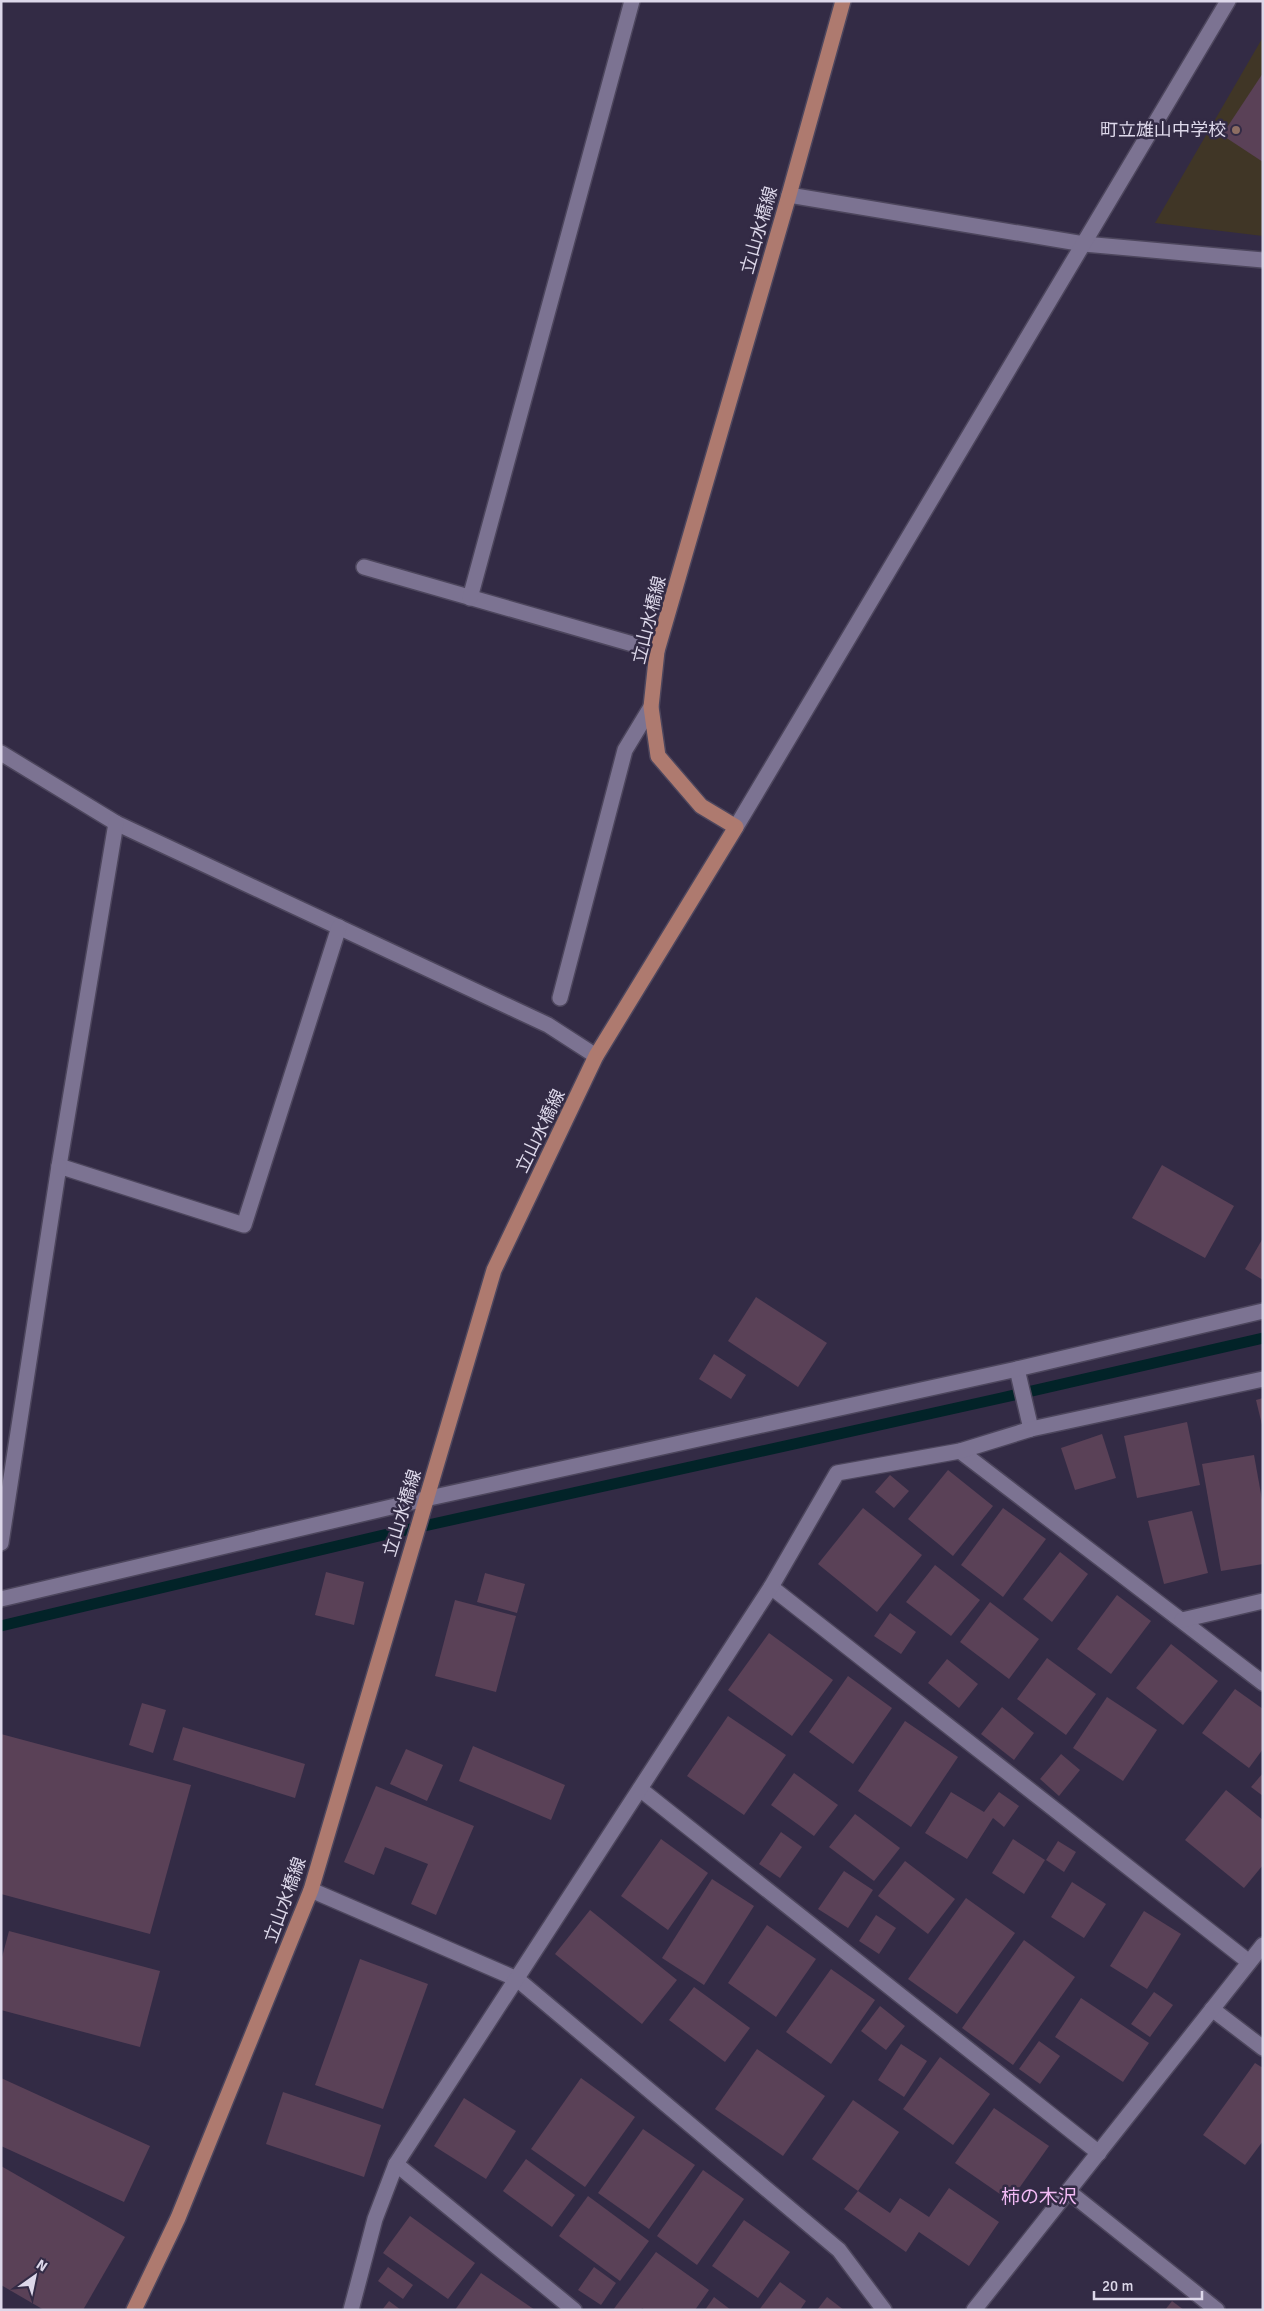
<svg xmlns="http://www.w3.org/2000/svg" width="1264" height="2311" viewBox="0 0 1264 2311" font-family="Signika,'Noto Sans JP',sans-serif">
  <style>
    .education { fill: #403626 }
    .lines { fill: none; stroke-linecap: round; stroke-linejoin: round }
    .stream { stroke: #022328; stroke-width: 11 }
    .building { fill: #5a4157 }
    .minor-casing { stroke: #4d465d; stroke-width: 18 }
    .major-casing { stroke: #4d465d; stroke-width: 18 }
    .minor { stroke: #7c7392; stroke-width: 15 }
    .major { stroke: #ae7a6f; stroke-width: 15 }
    .education-dot { fill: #8d6e63; stroke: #332b45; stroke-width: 2 }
    .labels { text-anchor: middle; stroke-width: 5; stroke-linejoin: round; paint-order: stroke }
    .poi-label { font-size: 18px; fill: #ddd8ea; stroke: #332b45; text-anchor: end }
    .street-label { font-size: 18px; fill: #ddd8ea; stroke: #332b45 }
    .neighbourhood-label { font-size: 19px; fill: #f2baf5; stroke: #332b45 }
  </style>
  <rect width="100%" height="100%" fill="#332b45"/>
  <polygon class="education" points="1263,37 1263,236 1155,223"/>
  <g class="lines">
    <polyline class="stream" points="1,1626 379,1536 1001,1398 1263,1338"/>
  </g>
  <g class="building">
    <polygon points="1263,73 1263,162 1222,135"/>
    <polygon points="1162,1165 1234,1206 1205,1258 1132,1218"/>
    <polygon points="1263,1238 1263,1280 1245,1269"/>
    <polygon points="756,1297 827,1343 798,1387 728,1341"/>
    <polygon points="714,1354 746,1375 731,1399 699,1379"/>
    <polygon points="1263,1398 1263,1425 1262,1425 1256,1400"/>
    <polygon points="1187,1422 1200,1485 1137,1498 1124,1436"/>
    <polygon points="1102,1434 1116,1478 1075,1490 1061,1448"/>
    <polygon points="1254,1455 1263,1505 1263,1564 1221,1571 1202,1464"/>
    <polygon points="948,1470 993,1506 953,1556 908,1519"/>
    <polygon points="890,1475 909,1491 894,1508 875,1492"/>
    <polygon points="863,1508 922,1555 877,1612 818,1564"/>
    <polygon points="1003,1508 1046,1539 1003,1597 961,1565"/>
    <polygon points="1192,1511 1208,1573 1164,1584 1148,1521"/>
    <polygon points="1060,1552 1088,1574 1052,1622 1023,1599"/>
    <polygon points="935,1565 980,1600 951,1636 906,1602"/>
    <polygon points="326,1572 364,1582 354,1625 315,1615"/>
    <polygon points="485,1573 525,1584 517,1613 477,1602"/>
    <polygon points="1117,1595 1151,1621 1111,1674 1077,1649"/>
    <polygon points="455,1600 516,1616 496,1692 435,1676"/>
    <polygon points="990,1602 1039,1639 1009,1679 960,1642"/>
    <polygon points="890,1613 916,1632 901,1654 874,1636"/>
    <polygon points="769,1633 833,1680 792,1736 728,1690"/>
    <polygon points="1171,1644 1218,1681 1183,1725 1136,1688"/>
    <polygon points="1047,1658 1096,1694 1066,1735 1017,1699"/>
    <polygon points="947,1659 978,1684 959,1708 928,1683"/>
    <polygon points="848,1676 892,1708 853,1764 809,1732"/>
    <polygon points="1235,1689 1263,1709 1263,1749 1249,1768 1202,1733"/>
    <polygon points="1107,1697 1157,1730 1123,1781 1073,1748"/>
    <polygon points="142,1703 166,1710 153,1753 129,1745"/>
    <polygon points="1002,1707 1034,1733 1014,1760 981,1734"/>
    <polygon points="728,1716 786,1755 744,1815 687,1776"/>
    <polygon points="905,1721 958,1757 911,1827 858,1791"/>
    <polygon points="183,1727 305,1764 295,1798 173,1760"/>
    <polygon points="1,1734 191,1785 150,1934 1,1894"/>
    <polygon points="473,1746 565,1785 551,1820 459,1781"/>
    <polygon points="406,1749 443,1765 427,1801 390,1784"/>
    <polygon points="1061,1754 1080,1770 1059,1796 1040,1779"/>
    <polygon points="794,1773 838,1805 814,1836 771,1805"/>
    <polygon points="1263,1773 1263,1796 1251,1787"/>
    <polygon points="376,1786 474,1826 436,1915 411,1904 428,1864 385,1847 374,1875 344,1862"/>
    <polygon points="1226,1790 1263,1820 1263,1865 1244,1888 1185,1840"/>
    <polygon points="951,1792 984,1812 999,1792 1019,1806 1004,1827 993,1818 967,1859 925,1833"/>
    <polygon points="855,1814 900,1848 874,1881 829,1847"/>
    <polygon points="781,1832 802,1847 780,1878 759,1864"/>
    <polygon points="661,1839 708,1873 668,1930 621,1896"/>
    <polygon points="1013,1839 1045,1860 1024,1894 992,1873"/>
    <polygon points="1058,1841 1076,1852 1064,1872 1046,1860"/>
    <polygon points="905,1861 955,1899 928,1934 878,1896"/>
    <polygon points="844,1871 873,1890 848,1928 818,1909"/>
    <polygon points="712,1879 754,1906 704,1985 662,1958"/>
    <polygon points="1072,1882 1106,1904 1084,1938 1051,1917"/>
    <polygon points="966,1898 1015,1933 957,2014 908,1979"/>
    <polygon points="590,1910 677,1980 642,2024 555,1954"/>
    <polygon points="1144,1911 1181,1934 1147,1989 1110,1966"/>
    <polygon points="876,1915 896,1928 879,1954 859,1941"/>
    <polygon points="767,1925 816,1959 776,2017 728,1983"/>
    <polygon points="9,1931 160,1971 140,2047 1,2010 1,1961"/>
    <polygon points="1024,1940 1075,1977 1013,2065 962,2028"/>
    <polygon points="360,1959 428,1984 383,2109 315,2085"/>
    <polygon points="831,1969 875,2000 831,2064 786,2032"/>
    <polygon points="694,1987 750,2028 725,2062 669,2020"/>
    <polygon points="1154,1992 1173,2005 1150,2037 1131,2024"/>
    <polygon points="1081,1998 1149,2043 1123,2082 1055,2037"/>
    <polygon points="880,2006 905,2026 886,2050 861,2031"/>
    <polygon points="1039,2041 1060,2056 1040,2084 1019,2069"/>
    <polygon points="901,2044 927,2061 904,2097 878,2080"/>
    <polygon points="757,2049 825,2096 783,2156 715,2109"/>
    <polygon points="940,2057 990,2094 953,2145 903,2109"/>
    <polygon points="1255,2063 1263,2068 1263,2141 1245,2165 1203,2135"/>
    <polygon points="1,2078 150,2146 124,2202 1,2146"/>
    <polygon points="581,2078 635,2117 585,2187 531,2149"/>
    <polygon points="283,2092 381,2125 364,2177 266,2144"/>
    <polygon points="464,2098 516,2131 486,2179 434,2146"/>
    <polygon points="853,2100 899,2132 858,2191 812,2159"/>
    <polygon points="994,2108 1049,2146 1010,2201 955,2163"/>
    <polygon points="643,2129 695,2165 649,2229 598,2193"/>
    <polygon points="526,2159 575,2195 552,2227 503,2191"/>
    <polygon points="1,2166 125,2237 83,2310 44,2310 1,2285"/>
    <polygon points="703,2170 744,2199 697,2265 657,2236"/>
    <polygon points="949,2188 999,2222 969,2266 919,2232 906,2252 844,2209 858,2191 890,2213 900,2198 929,2217"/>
    <polygon points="588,2196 649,2241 620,2281 559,2236"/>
    <polygon points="410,2216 475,2263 448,2299 383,2253"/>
    <polygon points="744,2220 790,2252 758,2298 712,2266"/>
    <polygon points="656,2252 709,2290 695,2310 645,2310 642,2308 641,2310 613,2310"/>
    <polygon points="388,2267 413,2285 403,2299 378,2281"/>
    <polygon points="594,2267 616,2283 601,2305 578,2290"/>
    <polygon points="481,2273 535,2310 455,2310"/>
    <polygon points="780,2282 806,2301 800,2310 759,2310"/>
    <polygon points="714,2297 731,2310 705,2310"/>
    <polygon points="827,2297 844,2310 817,2310"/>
    <polygon points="389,2301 401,2310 382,2310"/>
    <polygon points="1172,2301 1184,2310 1165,2310"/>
  </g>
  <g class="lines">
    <defs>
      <g id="minor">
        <polyline points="789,195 1084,244 1263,260"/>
        <polyline points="364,567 657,651"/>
        <polyline points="470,598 632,1"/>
        <polyline points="1,753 116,823 548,1025 596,1056"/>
        <polyline points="116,823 59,1166 244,1225 339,927"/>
        <polyline points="736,827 1228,1"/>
        <polyline points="560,998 625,750 651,707"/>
        <polyline points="1017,1369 1031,1429"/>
        <polyline points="960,1451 1263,1683"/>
        <polyline points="1,1543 59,1166"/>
        <polyline points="771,1587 1249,1962"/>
        <polyline points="1,1599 425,1499 1017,1369 1263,1311"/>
        <polyline points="1182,1620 1263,1601"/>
        <polyline points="640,1789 1099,2153"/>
        <polyline points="311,1890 517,1979 839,2250 884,2310"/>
        <polyline points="1212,2009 1263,2048"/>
        <polyline points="396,2164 574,2310"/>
        <polyline points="1068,2191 1217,2310"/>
        <polyline points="351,2310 375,2219 396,2164 771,1587 837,1473 960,1451 1031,1429 1263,1379"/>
        <polyline points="974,2310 1263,1945"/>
      </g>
      <polyline id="major" points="134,2310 178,2218 311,1890 494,1270 596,1056 736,827 701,806 658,756 651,707 657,651 789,195 843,1"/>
    </defs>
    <use href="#minor" class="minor-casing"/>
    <use href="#major" class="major-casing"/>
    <use href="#minor" class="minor"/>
    <use href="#major" class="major"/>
  </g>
  <circle class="education-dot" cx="1236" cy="130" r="5"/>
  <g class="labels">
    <g class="poi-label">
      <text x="1226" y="136">町立雄山中学校</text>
    </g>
    <g class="street-label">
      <text transform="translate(759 230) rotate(-74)" y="6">立山水橋線</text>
      <text transform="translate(649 620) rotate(-76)" y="6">立山水橋線</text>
      <text transform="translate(540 1131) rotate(-64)" y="6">立山水橋線</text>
      <text transform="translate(402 1513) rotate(-73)" y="6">立山水橋線</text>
      <text transform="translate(285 1900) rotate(-70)" y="6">立山水橋線</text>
    </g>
    <g class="neighbourhood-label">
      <text x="1039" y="2203">柿の木沢</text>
    </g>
  </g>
  <rect width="1264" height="2311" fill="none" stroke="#ddd8ea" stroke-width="5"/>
  <g transform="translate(35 2276) rotate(33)" stroke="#332b45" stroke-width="4" paint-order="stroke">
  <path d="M0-4L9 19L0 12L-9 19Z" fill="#ddd8ea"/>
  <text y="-8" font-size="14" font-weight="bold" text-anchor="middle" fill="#ddd8ea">N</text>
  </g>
  <path d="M1094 2291v8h108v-8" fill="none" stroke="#ddd8ea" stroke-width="2.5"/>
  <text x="1102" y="2291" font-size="15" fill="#ddd8ea" stroke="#332b45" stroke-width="4" paint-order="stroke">20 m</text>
</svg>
